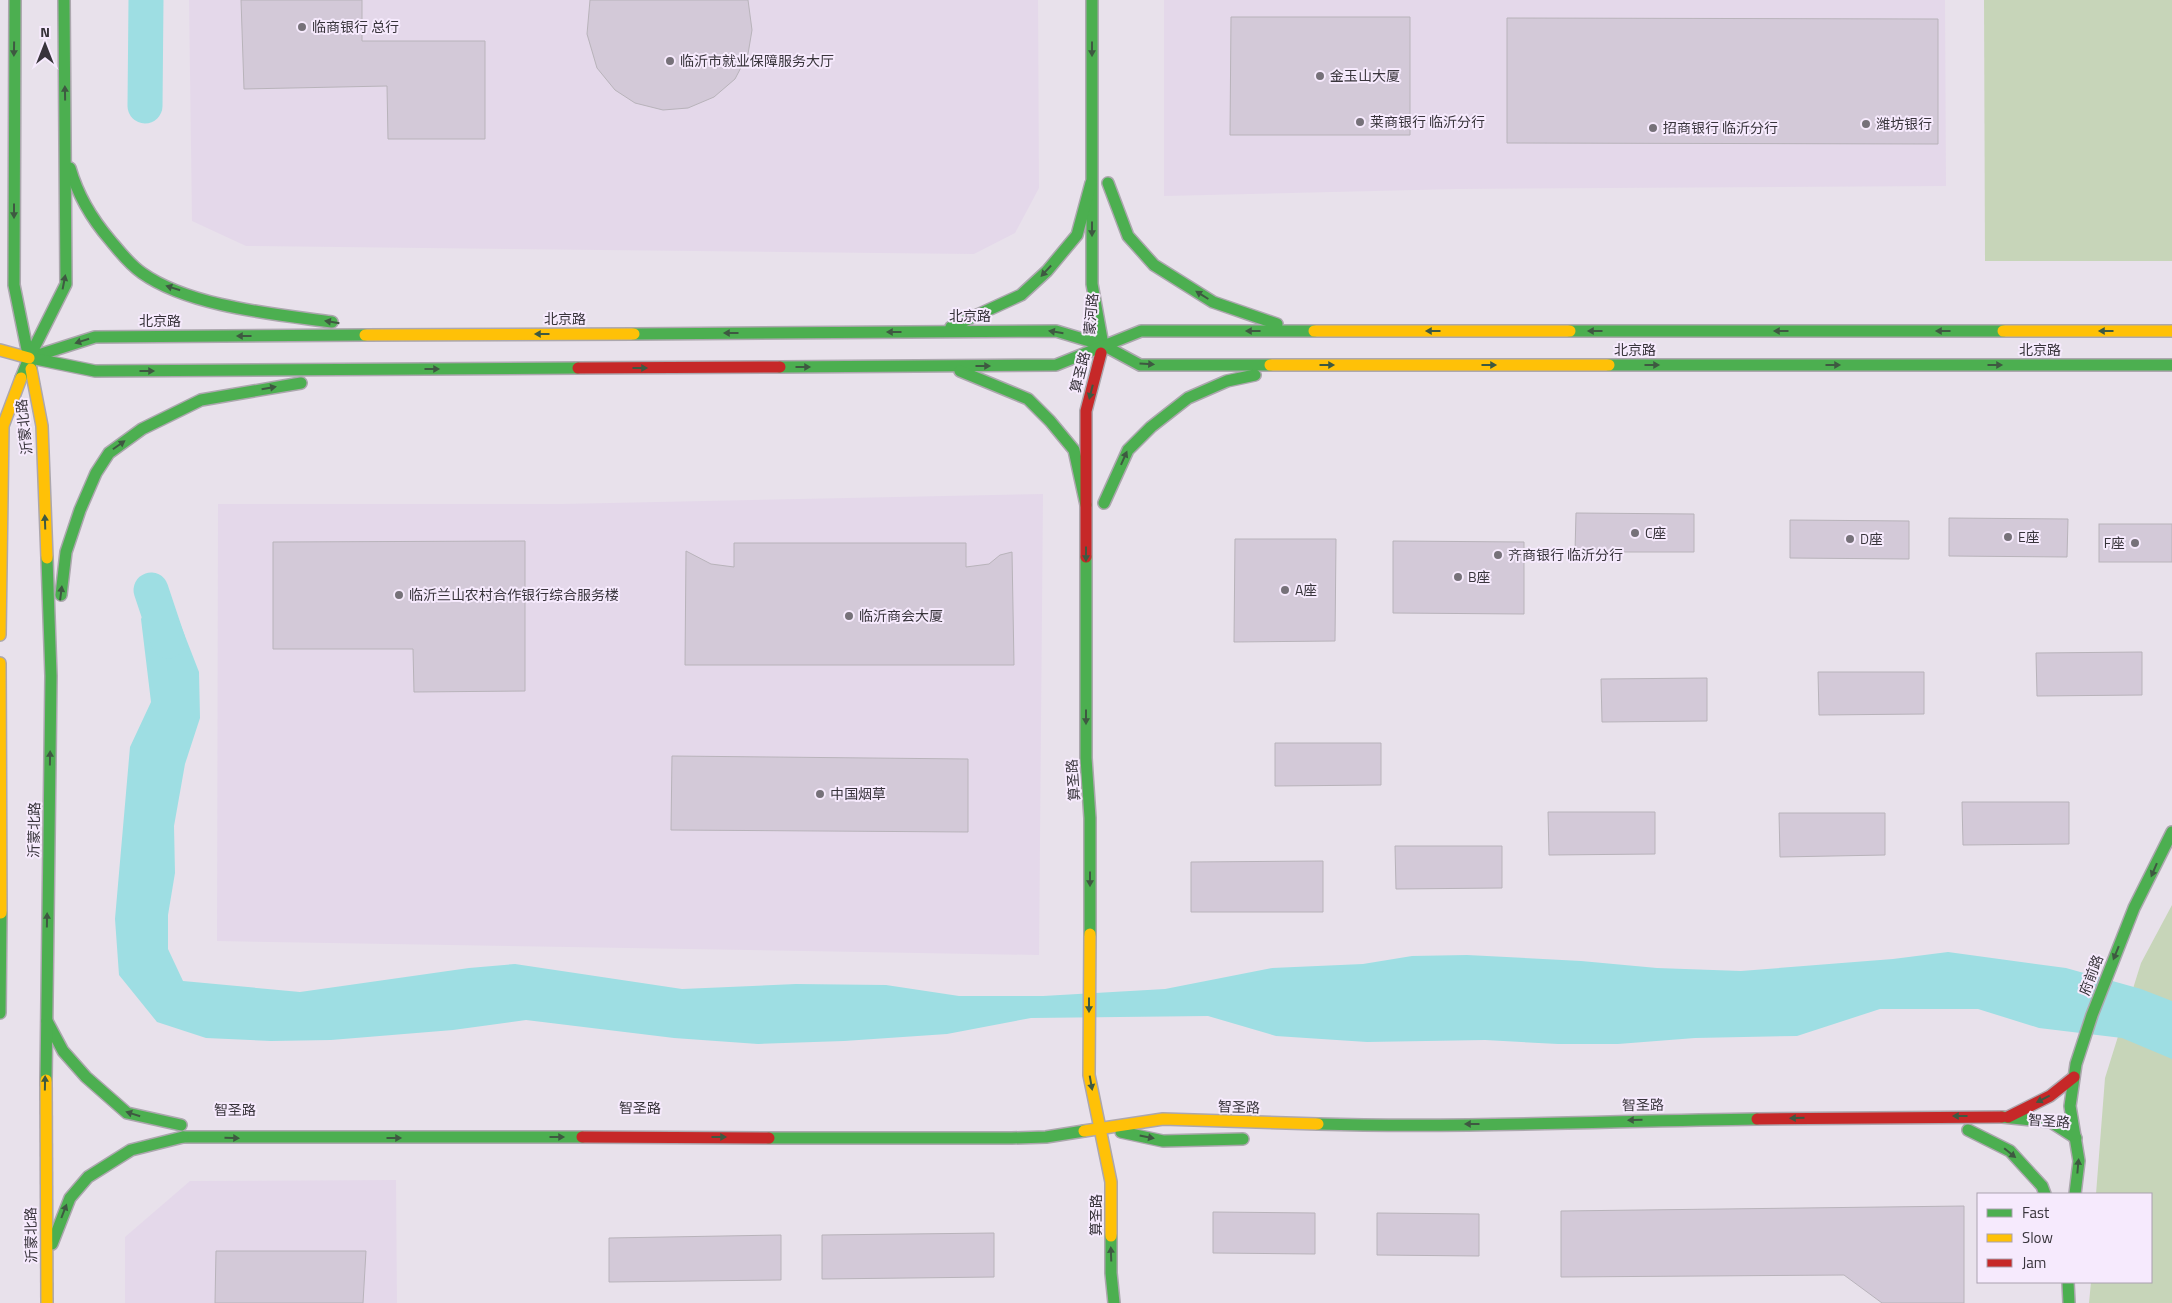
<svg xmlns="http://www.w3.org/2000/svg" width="2172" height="1303" viewBox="0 0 2172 1303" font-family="'Titillium Web','Noto Sans SC',sans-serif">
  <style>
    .built { fill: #e4d8ea }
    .green { fill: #c7d5b9 }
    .water { fill: #9edee3 }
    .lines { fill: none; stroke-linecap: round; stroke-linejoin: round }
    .river { stroke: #9edee3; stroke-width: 35 }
    .building { fill: #d3c9d8; stroke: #b8b3ba }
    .fast-casing { stroke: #aca7ae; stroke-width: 14 }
    .slow-casing { stroke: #aca7ae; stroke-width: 14 }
    .jam-casing { stroke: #aca7ae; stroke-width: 14 }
    .fast { stroke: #4caf50; stroke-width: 11 }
    .slow { stroke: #ffc107; stroke-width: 11 }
    .jam { stroke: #c62828; stroke-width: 11 }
    .oneway { fill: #3e5941 }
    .poi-dot { fill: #767179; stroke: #f6eafd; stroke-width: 2 }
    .labels { text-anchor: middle; stroke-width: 4; stroke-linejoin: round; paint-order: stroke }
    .poi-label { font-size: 14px; fill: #38343b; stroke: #f6eafd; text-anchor: start }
    .street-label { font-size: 14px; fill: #38343b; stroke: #f6eafd }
  </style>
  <rect width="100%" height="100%" fill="#e8e1eb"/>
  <g class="built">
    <polygon points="189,0 1038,0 1039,188 1015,233 974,254 246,246 192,221"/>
    <polygon points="1164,0 1945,0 1946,186 1457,189 1164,196"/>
    <polygon points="1043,494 1039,955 217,941 218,504 563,504"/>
    <polygon points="396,1180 397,1303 125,1303 125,1237 190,1181"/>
  </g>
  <g class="green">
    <polygon points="1984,0 2172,0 2172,261 1985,261"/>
    <polygon points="2172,905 2172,1303 2089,1303 2091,1282 2151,1282 2151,1194 2096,1194 2105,1078 2141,963"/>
  </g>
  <polygon class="water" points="152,597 169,608 178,618 199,672 200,718 185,764 174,826 175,873 168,915 168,949 183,981 300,992 469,968 515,964 682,989 796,984 886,985 959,996 1043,996 1165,989 1272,968 1363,964 1412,956 1467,955 1581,961 1657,968 1741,971 1893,959 1948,952 2066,968 2141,989 2172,1001 2172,1059 2122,1038 2039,1028 1978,1009 1880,1009 1797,1036 1695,1038 1618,1044 1558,1044 1485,1040 1367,1042 1276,1036 1208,1016 1031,1018 947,1034 844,1041 758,1044 674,1038 526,1020 453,1030 331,1040 271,1041 206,1038 157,1022 119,975 115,919 130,747 151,702 141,619"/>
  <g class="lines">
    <g class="river">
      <polyline points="145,106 146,0"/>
      <polyline points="151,590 168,641"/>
    </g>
  </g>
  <g class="building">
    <polygon points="241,0 362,0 362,41 485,41 485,139 388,139 387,86 244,89"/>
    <polygon points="590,0 748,0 752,30 748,54 735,79 714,97 688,108 663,110 635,103 615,90 597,68 587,34"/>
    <polygon points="1231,17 1410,17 1410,135 1230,135"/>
    <polygon points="1507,18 1938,19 1938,144 1507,143"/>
    <polygon points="1576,513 1694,514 1694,552 1575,552"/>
    <polygon points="1949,518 2068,519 2067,557 1949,556"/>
    <polygon points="1790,520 1909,521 1909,559 1790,558"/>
    <rect x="2099" y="524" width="73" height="38"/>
    <polygon points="1235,539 1336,539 1335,641 1234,642"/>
    <polygon points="525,541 525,691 414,692 413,649 273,649 273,542"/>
    <polygon points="1393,541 1524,542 1524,614 1393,613"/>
    <polygon points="734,543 966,543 966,567 989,564 1000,555 1012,552 1014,665 685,665 686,551 711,564 734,567"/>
    <polygon points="2142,652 2142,695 2037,696 2036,653"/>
    <polygon points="1818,672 1924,672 1924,714 1819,715"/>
    <polygon points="1707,678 1707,721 1602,722 1601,679"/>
    <polygon points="1275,743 1381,743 1381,785 1275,786"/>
    <polygon points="672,756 968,759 968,832 671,830"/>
    <polygon points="1962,802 2069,802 2069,844 1963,845"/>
    <polygon points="1548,812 1655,812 1655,854 1549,855"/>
    <polygon points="1779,813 1885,813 1885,855 1780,857"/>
    <polygon points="1395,846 1502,846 1502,888 1396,889"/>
    <polygon points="1323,861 1323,912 1191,912 1191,862"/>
    <polygon points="1964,1206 1964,1303 1882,1303 1844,1275 1561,1277 1561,1211"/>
    <polygon points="1213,1212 1315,1213 1315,1254 1213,1253"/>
    <polygon points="1377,1213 1479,1214 1479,1256 1377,1255"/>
    <polygon points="994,1233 994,1277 822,1279 822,1235"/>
    <polygon points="781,1235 781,1280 609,1282 609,1238"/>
    <polygon points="216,1251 366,1251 363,1303 215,1303"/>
  </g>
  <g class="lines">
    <defs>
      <g id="fast">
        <polyline points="15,0 14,285 31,369"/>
        <polyline points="1092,0 1092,284 1103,345 1101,353"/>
        <path d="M70 168C78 196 92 219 110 240 120 252 129 264 142 273 190 307 275 314 332 322"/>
        <polyline points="1108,183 1128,236 1154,265 1213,302 1277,324"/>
        <polyline points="951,327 1021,295 1047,271 1077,235 1091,183"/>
        <polyline points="1570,331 2003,331"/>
        <polyline points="634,334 1056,331 1103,345 1140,365 1270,365"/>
        <polyline points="29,358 95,337 365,335"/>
        <polyline points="31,358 95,371 578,368"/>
        <polyline points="1609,365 2172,365"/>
        <polyline points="780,367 1056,365 1141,331 1314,331"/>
        <polyline points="960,371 1028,399 1050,421 1074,450 1086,505"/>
        <polyline points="21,378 29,358 66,284 64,0"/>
        <polyline points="1104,503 1128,450 1151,427 1188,398 1227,381 1255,375"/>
        <polyline points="1086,557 1086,758 1090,818 1090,934"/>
        <polyline points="61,595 66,552 80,510 96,473 109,453 142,429 201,400 301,383"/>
        <polyline points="0,1013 1,913"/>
        <polyline points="47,1021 63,1051 86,1077 127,1113 181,1125"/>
        <polyline points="46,1080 51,676 47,558"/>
        <polyline points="2002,1117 2051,1122 2076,1138"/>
        <path d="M1318 1124C1464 1128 1610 1121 1757 1119"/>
        <polyline points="1968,1130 2010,1151 2042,1186 2045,1194"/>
        <polyline points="1121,1132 1163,1141 1243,1139"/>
        <polyline points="183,1137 582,1137"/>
        <polyline points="769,1138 1012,1138 1046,1137 1084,1131"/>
        <polyline points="2075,1194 2079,1161 2070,1106 2076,1064 2092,1015 2134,908 2172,832"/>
        <polyline points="1111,1236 1111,1273 1114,1303"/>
        <polyline points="52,1244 70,1198 88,1177 131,1150 183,1137"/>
        <polyline points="2068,1282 2069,1303"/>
      </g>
      <g id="slow">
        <polyline points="1314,331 1570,331"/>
        <polyline points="2003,331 2172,331"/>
        <polyline points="365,335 634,334"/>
        <polyline points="0,350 29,358"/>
        <polyline points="1270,365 1609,365"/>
        <polyline points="31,369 42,426 47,558"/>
        <polyline points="0,635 3,426 21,378"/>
        <polyline points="0,663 1,913"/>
        <polyline points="1090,934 1089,1075 1111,1182 1111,1236"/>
        <polyline points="46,1080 47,1303"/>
        <polyline points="1084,1131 1163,1119 1318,1124"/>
      </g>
      <g id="jam">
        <polyline points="578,368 780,367"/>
        <polyline points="1086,557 1086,411 1101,353"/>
        <polyline points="2008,1117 2050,1096 2074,1077"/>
        <polyline points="1757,1119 2002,1117"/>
        <polyline points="582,1137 769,1138"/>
      </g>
    </defs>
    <use href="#fast" class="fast-casing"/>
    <use href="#slow" class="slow-casing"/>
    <use href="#jam" class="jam-casing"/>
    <use href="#fast" class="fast"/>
    <use href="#slow" class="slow"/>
    <use href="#jam" class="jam"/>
  </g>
  <defs><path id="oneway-solid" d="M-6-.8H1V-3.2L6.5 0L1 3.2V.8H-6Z" transform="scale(1.25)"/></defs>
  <g class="oneway">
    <use href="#oneway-solid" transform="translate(14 49) rotate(91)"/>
    <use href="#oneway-solid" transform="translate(1092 49) rotate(90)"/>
    <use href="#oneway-solid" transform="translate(65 93) rotate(-91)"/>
    <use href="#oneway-solid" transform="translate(14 211) rotate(90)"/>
    <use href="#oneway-solid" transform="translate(1092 229) rotate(90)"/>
    <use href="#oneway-solid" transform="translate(1046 271) rotate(133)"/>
    <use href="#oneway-solid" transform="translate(64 282) rotate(-79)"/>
    <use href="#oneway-solid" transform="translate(173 288) rotate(-162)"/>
    <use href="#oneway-solid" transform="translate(1202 295) rotate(-148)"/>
    <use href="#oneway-solid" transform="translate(332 322) rotate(-171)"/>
    <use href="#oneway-solid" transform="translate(1253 331) rotate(180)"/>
    <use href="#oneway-solid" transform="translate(1433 331) rotate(180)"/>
    <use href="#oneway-solid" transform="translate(1595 331) rotate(180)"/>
    <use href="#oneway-solid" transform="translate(1781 331) rotate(180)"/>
    <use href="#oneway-solid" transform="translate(1943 331) rotate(180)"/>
    <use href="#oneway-solid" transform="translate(2106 331) rotate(180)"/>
    <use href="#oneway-solid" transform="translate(894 332) rotate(180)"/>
    <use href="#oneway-solid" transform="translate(1056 332) rotate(-171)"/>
    <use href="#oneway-solid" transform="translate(731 333) rotate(180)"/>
    <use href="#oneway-solid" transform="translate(542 334) rotate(180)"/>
    <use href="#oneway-solid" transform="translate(244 336) rotate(180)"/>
    <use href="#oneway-solid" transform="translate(82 341) rotate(162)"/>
    <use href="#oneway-solid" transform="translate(1147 364) rotate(3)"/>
    <use href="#oneway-solid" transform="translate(1327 365)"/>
    <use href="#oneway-solid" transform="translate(1489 365)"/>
    <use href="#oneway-solid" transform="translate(1652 365)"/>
    <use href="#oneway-solid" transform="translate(1833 365)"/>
    <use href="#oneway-solid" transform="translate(1995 365)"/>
    <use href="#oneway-solid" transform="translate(983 366)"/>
    <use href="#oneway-solid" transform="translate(803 367)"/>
    <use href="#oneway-solid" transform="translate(640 368)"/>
    <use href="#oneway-solid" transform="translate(432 369)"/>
    <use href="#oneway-solid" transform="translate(147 371)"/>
    <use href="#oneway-solid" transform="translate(269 388) rotate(-10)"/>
    <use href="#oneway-solid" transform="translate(1091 392) rotate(104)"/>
    <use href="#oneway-solid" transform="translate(119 445) rotate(-35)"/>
    <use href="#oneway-solid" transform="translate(1124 458) rotate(-66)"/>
    <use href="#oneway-solid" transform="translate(45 522) rotate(-92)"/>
    <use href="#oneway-solid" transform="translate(1086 554) rotate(90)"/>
    <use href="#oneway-solid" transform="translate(61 593) rotate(-83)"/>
    <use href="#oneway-solid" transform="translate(1086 717) rotate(90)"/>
    <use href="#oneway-solid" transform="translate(50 758) rotate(-89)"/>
    <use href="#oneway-solid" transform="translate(2154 870) rotate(113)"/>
    <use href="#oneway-solid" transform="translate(1090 879) rotate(90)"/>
    <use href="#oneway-solid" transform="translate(47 920) rotate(-89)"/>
    <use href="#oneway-solid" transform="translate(2116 953) rotate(112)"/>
    <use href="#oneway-solid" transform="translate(1089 1005) rotate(90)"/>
    <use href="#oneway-solid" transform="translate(45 1083) rotate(-89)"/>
    <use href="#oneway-solid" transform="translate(1091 1083) rotate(80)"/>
    <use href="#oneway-solid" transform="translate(2043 1099) rotate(153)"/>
    <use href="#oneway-solid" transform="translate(133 1114) rotate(-163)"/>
    <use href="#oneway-solid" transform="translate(1960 1116) rotate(180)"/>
    <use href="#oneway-solid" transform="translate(1797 1118) rotate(179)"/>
    <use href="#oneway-solid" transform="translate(1635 1120) rotate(179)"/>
    <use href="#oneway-solid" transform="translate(1472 1124) rotate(-180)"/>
    <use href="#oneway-solid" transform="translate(557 1137)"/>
    <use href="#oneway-solid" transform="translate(719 1137)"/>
    <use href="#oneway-solid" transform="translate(1147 1137) rotate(11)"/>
    <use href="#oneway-solid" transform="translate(232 1138) rotate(1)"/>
    <use href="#oneway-solid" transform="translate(394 1138)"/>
    <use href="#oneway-solid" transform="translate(2010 1153) rotate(39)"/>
    <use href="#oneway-solid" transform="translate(2078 1166) rotate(-85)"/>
    <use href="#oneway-solid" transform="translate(64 1211) rotate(-69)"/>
    <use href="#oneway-solid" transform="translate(1111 1254) rotate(-92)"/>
  </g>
  <g class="poi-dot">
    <circle cx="302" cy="27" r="5"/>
    <circle cx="670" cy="61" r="5"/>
    <circle cx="1320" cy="76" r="5"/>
    <circle cx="1360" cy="122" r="5"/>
    <circle cx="1866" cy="124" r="5"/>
    <circle cx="1653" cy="128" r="5"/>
    <circle cx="1635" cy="533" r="5"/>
    <circle cx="2008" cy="537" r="5"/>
    <circle cx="1850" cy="539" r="5"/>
    <circle cx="2135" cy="543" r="5"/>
    <circle cx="1498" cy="555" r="5"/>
    <circle cx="1458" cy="577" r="5"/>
    <circle cx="1285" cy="590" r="5"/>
    <circle cx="399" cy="595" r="5"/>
    <circle cx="849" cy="616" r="5"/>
    <circle cx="820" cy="794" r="5"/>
  </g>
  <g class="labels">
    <g class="poi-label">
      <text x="312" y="32">临商银行 总行</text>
      <text x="680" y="66">临沂市就业保障服务大厅</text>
      <text x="1330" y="81">金玉山大厦</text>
      <text x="1370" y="127">莱商银行 临沂分行</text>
      <text x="1876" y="129">潍坊银行</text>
      <text x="1663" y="133">招商银行 临沂分行</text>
      <text x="1645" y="538">C座</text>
      <text x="2018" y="542">E座</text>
      <text x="1860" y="544">D座</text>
      <text x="2125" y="548" text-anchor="end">F座</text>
      <text x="1508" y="560">齐商银行 临沂分行</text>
      <text x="1468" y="582">B座</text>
      <text x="1295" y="595">A座</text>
      <text x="409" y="600">临沂兰山农村合作银行综合服务楼</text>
      <text x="859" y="621">临沂商会大厦</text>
      <text x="830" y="799">中国烟草</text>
    </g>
    <g class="street-label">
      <text transform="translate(1091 314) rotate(-85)" y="5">蒙河路</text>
      <text x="970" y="321">北京路</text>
      <text x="565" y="324">北京路</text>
      <text x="160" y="326">北京路</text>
      <text x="1635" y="355">北京路</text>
      <text x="2040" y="355">北京路</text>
      <text transform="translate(1080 372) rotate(-76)" y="5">算圣路</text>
      <text transform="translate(24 427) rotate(-96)" y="5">沂蒙北路</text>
      <text transform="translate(1073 780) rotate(-94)" y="5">算圣路</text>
      <text transform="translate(34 830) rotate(-89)" y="5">沂蒙北路</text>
      <text transform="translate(2091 975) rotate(-69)" y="5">府前路</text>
      <text transform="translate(1643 1105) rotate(-1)" y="5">智圣路</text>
      <text transform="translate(1239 1107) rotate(2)" y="5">智圣路</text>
      <text x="640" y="1113">智圣路</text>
      <text x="235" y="1115">智圣路</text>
      <text transform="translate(2049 1121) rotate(4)" y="5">智圣路</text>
      <text transform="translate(1096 1215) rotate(-90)" y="5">算圣路</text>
      <text transform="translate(31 1235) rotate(-91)" y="5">沂蒙北路</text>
    </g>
  </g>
  <rect x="1977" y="1193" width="175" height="90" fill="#f6eafd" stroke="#aaa1af"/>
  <rect x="1987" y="1209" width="25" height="8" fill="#4caf50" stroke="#aaa1af"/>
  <text x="2022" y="1218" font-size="15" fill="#38343b">Fast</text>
  <rect x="1987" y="1234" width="25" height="8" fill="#ffc107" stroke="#aaa1af"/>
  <text x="2022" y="1243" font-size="15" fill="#38343b">Slow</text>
  <rect x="1987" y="1259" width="25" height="8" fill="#c62828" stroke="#aaa1af"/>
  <text x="2022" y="1268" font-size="15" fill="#38343b">Jam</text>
  <g transform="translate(45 45)" stroke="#f6eafd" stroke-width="4" paint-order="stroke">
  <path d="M0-4L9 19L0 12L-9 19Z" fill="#38343b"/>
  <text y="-8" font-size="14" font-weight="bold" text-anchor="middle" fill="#38343b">N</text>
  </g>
</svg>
